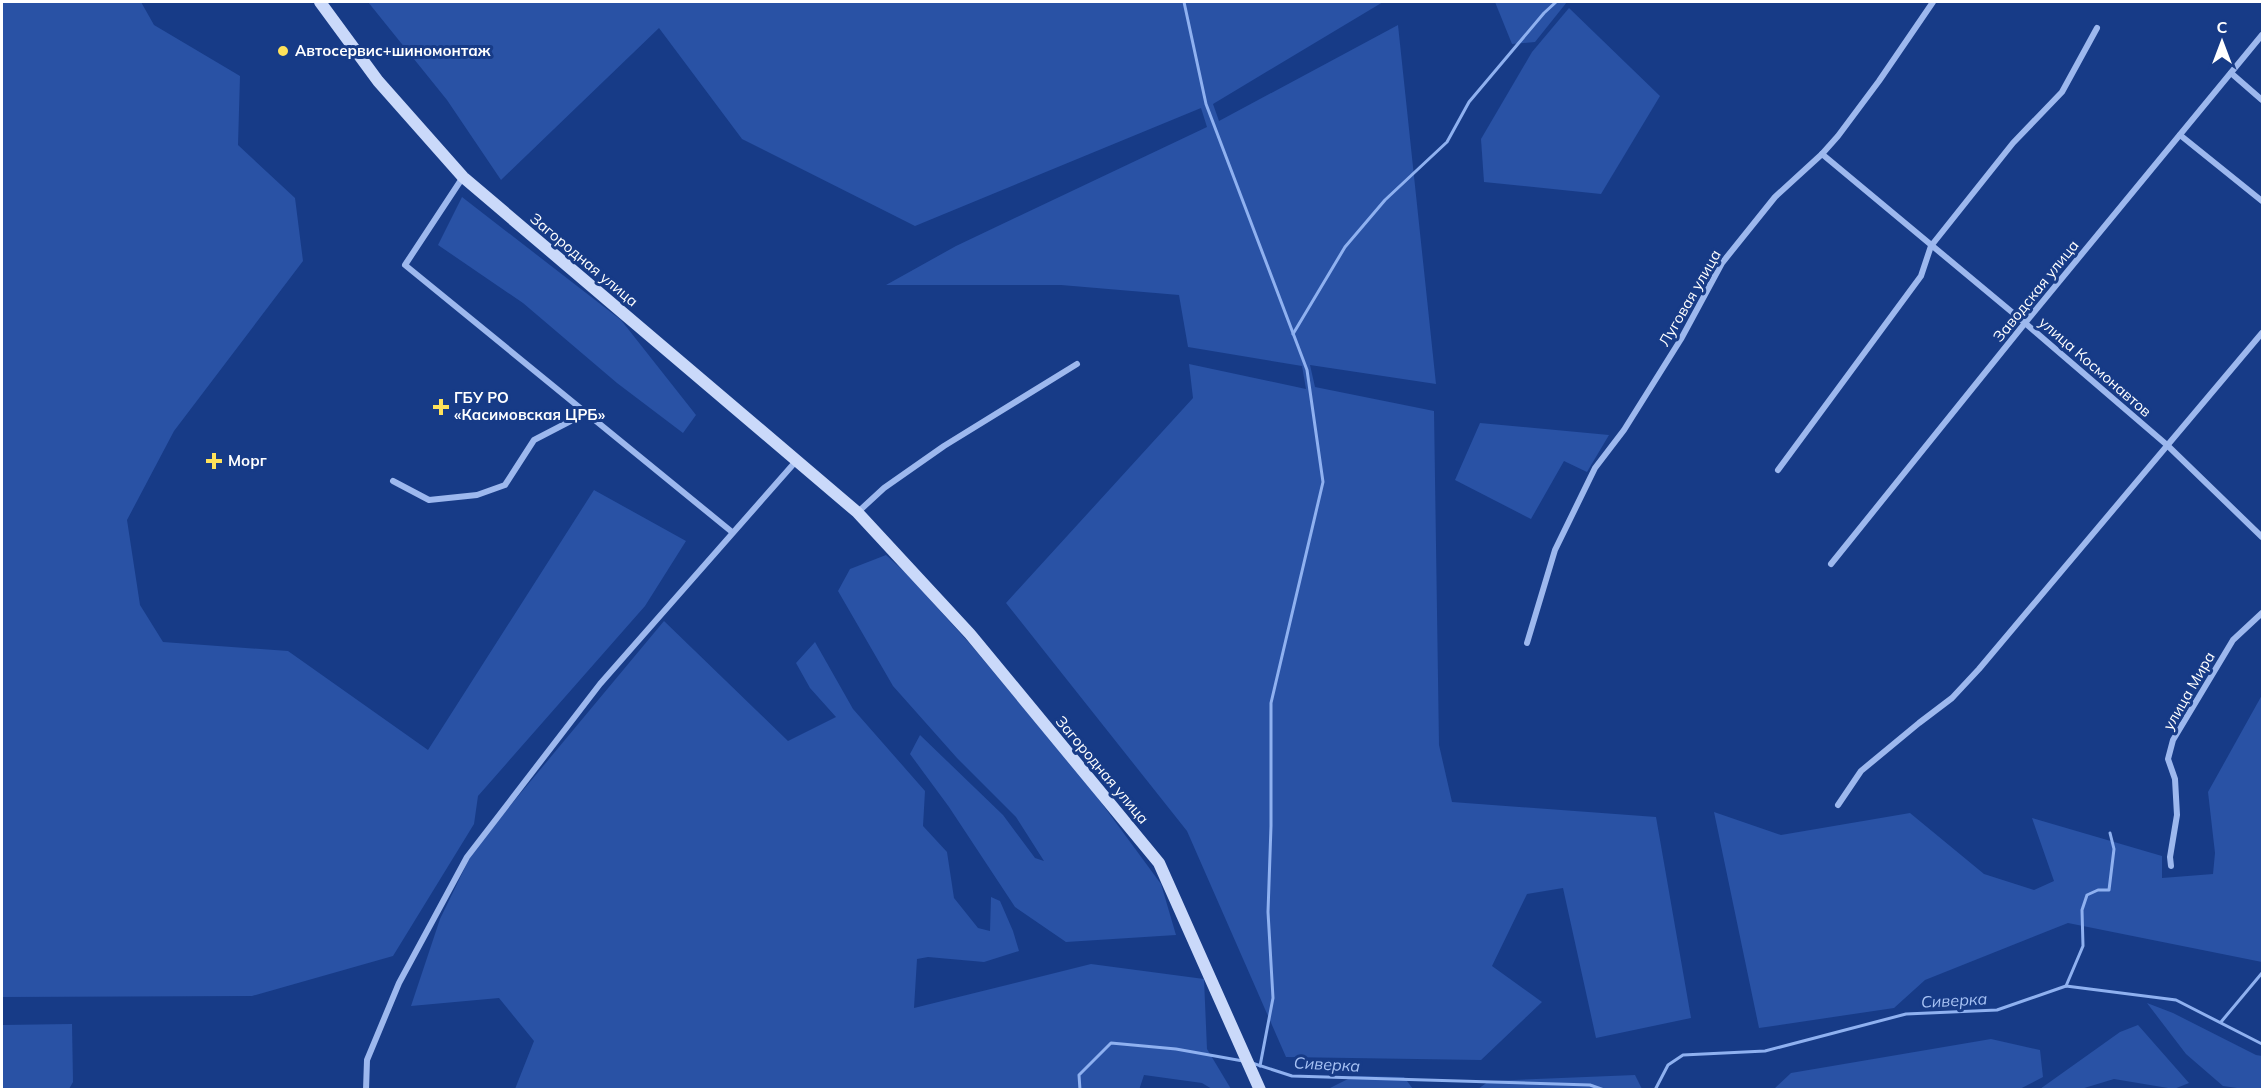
<svg xmlns="http://www.w3.org/2000/svg" width="2264" height="1091" viewBox="0 0 2264 1091" font-family="Mulish,sans-serif">
  <style>
    .green { fill: #2952a5 }
    .lines { fill: none; stroke-linecap: round; stroke-linejoin: round }
    .stream { stroke: #8fb1f0; stroke-width: 3 }
    .minor { stroke: #9db8ee; stroke-width: 6 }
    .secondary { stroke: #cad9fa; stroke-width: 12 }
    .poi-dot { fill: #ffe25a; stroke: #173b87; stroke-width: 2 }
    .labels { text-anchor: middle; stroke-width: 6; stroke-linejoin: round; paint-order: stroke }
    .poi-label { font-size: 15px; font-weight: bold; fill: #fff; stroke: #173b87; text-anchor: start }
    .street-label { font-size: 15px; fill: #fff; stroke: #173b87 }
    .water-label { font-size: 16px; font-style: italic; fill: #a8c3f5; stroke: #173b87 }
  </style>
  <rect width="100%" height="100%" fill="#173b87"/>
  <g class="green">
    <polygon points="2,2 141,2 154,25 240,76 238,145 295,198 303,261 174,431 127,520 140,605 163,642 288,651 428,750 594,490 686,541 645,606 478,796 474,824 393,956 252,996 2,997"/>
    <polygon points="368,2 1383,2 1213,104 1219,121 1398,25 1436,384 1310,365 1315,387 1434,411 1439,745 1452,802 1656,817 1691,1018 1596,1038 1563,888 1527,894 1492,966 1542,1002 1481,1060 1286,1057 1187,831 1006,603 1193,398 1189,364 1306,389 1302,366 1188,347 1179,295 1061,285 886,285 956,246 1207,127 1201,108 915,226 742,139 659,28 501,180 447,100"/>
    <polygon points="1495,2 1567,2 1535,42 1512,44"/>
    <polygon points="1569,8 1660,96 1601,194 1484,182 1481,139 1532,52"/>
    <polygon points="462,197 621,320 696,415 683,433 617,383 523,303 438,245"/>
    <polygon points="1480,423 1609,435 1587,472 1564,461 1531,519 1455,480"/>
    <polygon points="886,555 908,575 971,645 1089,786 1161,884 1176,935 1066,942 1015,907 949,807 910,754 920,735 1003,815 1035,858 1044,861 1016,817 957,758 893,686 838,591 850,569"/>
    <polygon points="664,621 788,741 836,717 810,688 796,663 815,642 853,709 925,791 923,826 947,852 954,898 978,928 990,931 991,897 1000,901 1013,931 1019,951 984,962 928,957 917,959 914,1008 1091,964 1204,979 1207,1049 1231,1089 1212,1089 1202,1083 1144,1075 1139,1090 515,1089 534,1041 499,998 411,1006 440,919 474,849"/>
    <polygon points="2262,695 2262,962 2068,923 1925,980 1894,1008 1759,1028 1714,812 1781,835 1910,813 1984,874 2034,890 2054,881 2032,818 2162,856 2162,878 2213,874 2215,853 2208,792"/>
    <polygon points="2147,1003 2173,1013 2256,1055 2262,1056 2262,1089 2244,1089 2223,1086 2186,1054"/>
    <polygon points="72,1024 73,1082 69,1089 2,1089 2,1025"/>
    <polygon points="2138,1025 2189,1083 2174,1089 2114,1079 2081,1089 2040,1089 2120,1032"/>
    <polygon points="1991,1039 2040,1050 2043,1077 2018,1090 1774,1089 1791,1073"/>
    <polygon points="1635,1075 1642,1089 1478,1089 1489,1081"/>
    <polygon points="1354,1076 1404,1077 1413,1089 1328,1089"/>
  </g>
  <g class="lines">
    <g class="stream">
      <polyline points="1184,2 1206,104 1307,370 1323,482 1271,703 1271,826 1268,912 1273,998 1260,1066"/>
      <polyline points="1293,334 1345,247 1385,200 1447,142 1469,102 1544,13 1556,2"/>
      <polyline points="2066,986 2083,946 2082,910 2087,895 2098,890 2109,890 2114,849 2110,833"/>
      <polyline points="2221,1022 2262,973"/>
      <polyline points="1252,1063 1292,1076 1590,1085 1604,1090"/>
      <polyline points="1080,1090 1079,1075 1111,1043 1176,1049 1243,1061"/>
      <polyline points="1655,1090 1668,1065 1683,1055 1765,1051 1906,1014 1997,1010 2066,986 2176,1000 2262,1044"/>
    </g>
    <g class="minor">
      <polyline points="2231,73 2262,100"/>
      <polyline points="2180,135 2262,201"/>
      <polyline points="1822,154 2025,323 2167,445 2262,537"/>
      <polyline points="463,177 405,265 732,532"/>
      <polyline points="1778,470 1921,276 1931,246 2013,143 2062,92 2097,28"/>
      <polyline points="393,481 429,500 477,495 505,485 534,440 586,413"/>
      <polyline points="858,512 884,488 944,446 1077,364"/>
      <polyline points="1831,564 2025,323 2262,35"/>
      <polyline points="1527,643 1555,550 1595,468 1624,430 1681,339 1722,263 1775,197 1822,154 1838,136 1879,81 1933,2"/>
      <polyline points="1838,805 1861,771 1919,723 1952,698 1979,669 2262,333"/>
      <polyline points="2171,866 2170,857 2177,815 2175,779 2168,759 2173,740 2233,640 2262,613"/>
      <polyline points="366,1090 367,1060 399,983 467,857 600,684 797,460"/>
    </g>
    <polyline class="secondary" points="320,2 378,81 463,177 857,512 970,634 1159,863 1260,1090"/>
  </g>
  <g class="poi-dot">
    <circle cx="283" cy="51" r="6"/>
    <path d="M438 398h6v6h6v6h-6v6h-6v-6h-6v-6h6z"/>
    <path d="M211 452h6v6h6v6h-6v6h-6v-6h-6v-6h6z"/>
  </g>
  <g class="labels">
    <g class="poi-label">
      <text x="295" y="56">Автосервис+шиномонтаж</text>
      <text x="454" y="403">ГБУ РО<tspan x="454" dy="17">«Касимовская ЦРБ»</tspan></text>
      <text x="228" y="466">Морг</text>
    </g>
    <g class="street-label">
      <text transform="translate(584 260) rotate(40)" y="5">Загородная улица</text>
      <text transform="translate(2036 291) rotate(-51)" y="5">Заводская улица</text>
      <text transform="translate(1690 298) rotate(-60)" y="5">Луговая улица</text>
      <text transform="translate(2095 367) rotate(41)" y="5">улица Космонавтов</text>
      <text transform="translate(2189 691) rotate(-60)" y="5">улица Мира</text>
      <text transform="translate(1102 770) rotate(50)" y="5">Загородная улица</text>
    </g>
    <g class="water-label">
      <text transform="translate(1954 1000) rotate(-3)" y="6">Сиверка</text>
      <text transform="translate(1327 1064) rotate(3)" y="6">Сиверка</text>
    </g>
  </g>
  <rect width="2264" height="1091" fill="none" stroke="#ffffff" stroke-width="6"/>
  <g transform="translate(2222 42)" stroke="#173b87" stroke-width="4.5" paint-order="stroke">
  <path d="M0-4.5L10 22L0 15L-10 22Z" fill="#ffffff"/>
  <text y="-9" font-size="16" font-weight="bold" text-anchor="middle" fill="#ffffff">С</text>
  </g>
</svg>
